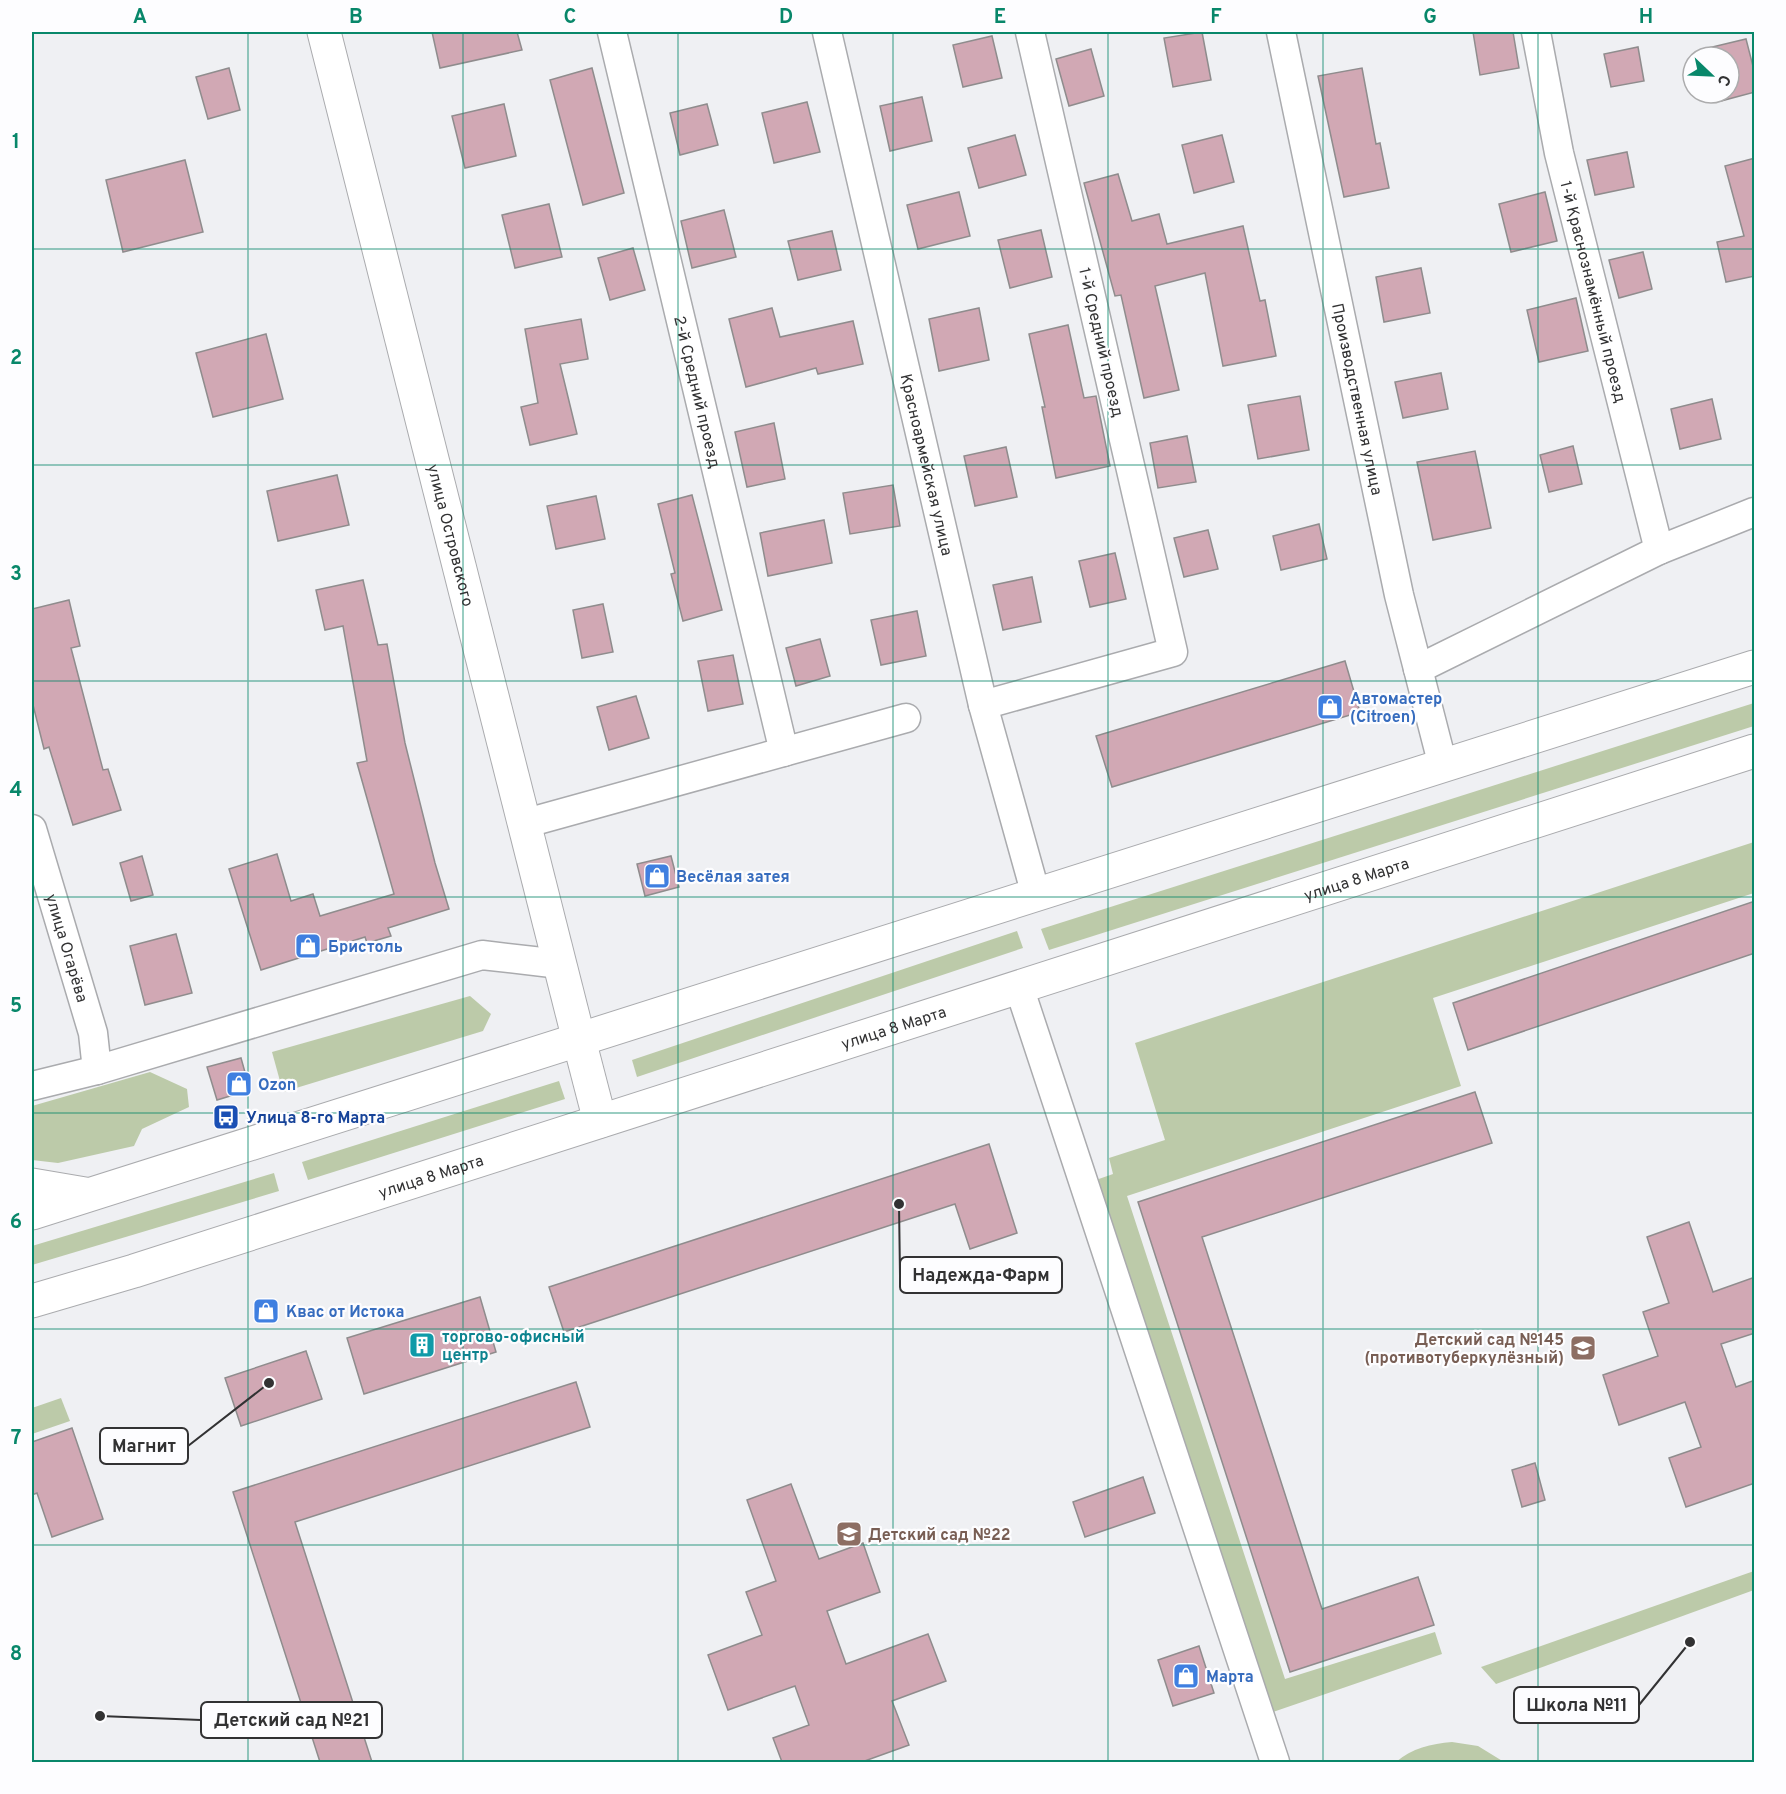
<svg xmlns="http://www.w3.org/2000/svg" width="1786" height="1794" viewBox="0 0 1786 1794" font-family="Overpass,sans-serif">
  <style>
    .green { fill: #bccaa9 }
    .building { fill: #d1a8b4; stroke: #8f8c8d; stroke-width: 1.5 }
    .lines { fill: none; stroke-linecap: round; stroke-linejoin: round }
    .minor-casing { stroke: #aaabae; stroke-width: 31 }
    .tertiary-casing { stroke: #aaabae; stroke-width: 35 }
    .primary-casing { stroke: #aaabae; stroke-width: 35 }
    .minor { stroke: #fff; stroke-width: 28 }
    .tertiary { stroke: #fff; stroke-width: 33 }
    .primary { stroke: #fff; stroke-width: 33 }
    .grid { fill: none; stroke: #08876a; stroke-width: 1.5; stroke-opacity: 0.55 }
    .labels { text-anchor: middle; stroke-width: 4.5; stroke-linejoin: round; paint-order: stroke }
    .street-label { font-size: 16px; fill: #323233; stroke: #fdfdff }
    .shop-label { font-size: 16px; font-weight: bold; fill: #366cbe; stroke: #fdfdff; text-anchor: start }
    .transit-label { font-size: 16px; font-weight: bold; fill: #164399; stroke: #fdfdff; text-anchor: start }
    .culture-label { font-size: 16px; font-weight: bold; fill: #0d838f; stroke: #fdfdff; text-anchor: start }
    .education-label { font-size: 16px; font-weight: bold; fill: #785e54; stroke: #fdfdff; text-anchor: end }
    .leader { fill: none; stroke: #323233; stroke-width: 2 }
    .callout-dot { fill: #323233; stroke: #fdfdff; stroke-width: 2 }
    .callout { fill: #fdfdff; stroke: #323233; stroke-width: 2 }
    .callout-label { font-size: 18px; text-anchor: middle; font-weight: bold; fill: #323233 }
    .neatline { fill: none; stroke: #08876a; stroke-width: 2 }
    .grid-label { font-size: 20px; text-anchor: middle; font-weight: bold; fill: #08876a }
  </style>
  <rect width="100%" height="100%" fill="#eff0f3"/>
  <g class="green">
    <polygon points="1754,703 1754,726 1049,950 1041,929"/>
    <polygon points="1754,842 1754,893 1433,998 1461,1086 1127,1196 1285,1679 1435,1632 1442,1654 1273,1712 1093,1181 1113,1174 1109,1158 1165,1140 1135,1043"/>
    <polygon points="1017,931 1023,948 637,1077 632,1060"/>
    <polygon points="470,996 491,1014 483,1031 283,1092 272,1052"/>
    <polygon points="150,1072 187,1089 189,1107 142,1129 134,1146 58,1163 32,1160 32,1106"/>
    <polygon points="559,1081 565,1099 308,1180 302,1162"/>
    <polygon points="274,1173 279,1191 32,1265 32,1246"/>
    <polygon points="61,1398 70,1421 32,1434 32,1408"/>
    <polygon points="1754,1571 1754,1590 1496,1684 1481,1667"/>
    <path d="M1452 1742 1478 1746 1504 1762H1396C1412 1748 1431 1744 1452 1742Z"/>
  </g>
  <g class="building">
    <polygon points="432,32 517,32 522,50 440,68"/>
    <polygon points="1202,32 1211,80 1173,87 1164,38"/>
    <polygon points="1473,32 1513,32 1519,68 1480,75"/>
    <polygon points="992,36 1002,78 963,87 953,45"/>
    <polygon points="1746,39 1755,74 1755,92 1721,101 1719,93 1729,93 1729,57 1710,57 1708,48"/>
    <polygon points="1638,47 1644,81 1611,87 1604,54"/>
    <polygon points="1091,49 1104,96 1069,106 1056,59"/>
    <polygon points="229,68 240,110 208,119 196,77"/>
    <polygon points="592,68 624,193 583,205 550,80"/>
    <polygon points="1362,68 1376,144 1380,143 1389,188 1344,197 1318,76"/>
    <polygon points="922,97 932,141 890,151 880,106"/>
    <polygon points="807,102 820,152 774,163 762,113"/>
    <polygon points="504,104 516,156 465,168 452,116"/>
    <polygon points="707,104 718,145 680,155 670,113"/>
    <polygon points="1015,135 1026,175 979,188 968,148"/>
    <polygon points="1222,135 1234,182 1194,193 1182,145"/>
    <polygon points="1627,152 1634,187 1595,195 1587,160"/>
    <polygon points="1755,158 1755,276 1726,282 1717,242 1744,236 1725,166"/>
    <polygon points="185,160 203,232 123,252 106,180"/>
    <polygon points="1118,174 1132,221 1159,214 1167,244 1243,226 1260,301 1265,300 1276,356 1223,366 1205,273 1155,286 1179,390 1144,398 1121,295 1115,296 1084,183"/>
    <polygon points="959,192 970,236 918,249 907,205"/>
    <polygon points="1545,192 1557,241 1511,252 1499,204"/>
    <polygon points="549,204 562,257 515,268 502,215"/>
    <polygon points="724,210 736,257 692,268 681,221"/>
    <polygon points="1041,230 1052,277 1010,288 998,240"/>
    <polygon points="832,231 841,270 798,280 788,241"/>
    <polygon points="633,248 645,290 610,300 598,258"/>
    <polygon points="1643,252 1652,289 1619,298 1609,260"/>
    <polygon points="1421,268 1430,313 1384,322 1376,277"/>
    <polygon points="1576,298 1588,351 1539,362 1527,310"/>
    <polygon points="772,308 780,337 853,321 863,364 818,374 816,368 746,387 729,319"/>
    <polygon points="979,308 989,360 939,371 929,319"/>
    <polygon points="581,319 588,359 560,364 577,434 530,445 521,407 538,403 525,329"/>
    <polygon points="1068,325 1084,398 1096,396 1110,466 1056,478 1042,407 1045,407 1029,334"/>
    <polygon points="266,334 283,399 213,417 196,353"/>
    <polygon points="1441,373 1448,409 1403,418 1395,382"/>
    <polygon points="1300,396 1309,450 1258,459 1248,405"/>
    <polygon points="1712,399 1721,439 1680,449 1671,409"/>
    <polygon points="774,423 785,479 747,487 735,432"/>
    <polygon points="1187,436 1196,482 1158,488 1150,443"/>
    <polygon points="1573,446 1582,484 1549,492 1540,455"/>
    <polygon points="1006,447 1017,497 975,506 964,456"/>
    <polygon points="1475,451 1491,528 1433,540 1417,462"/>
    <polygon points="337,475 349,525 278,541 267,491"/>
    <polygon points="893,485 900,526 850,534 843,493"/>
    <polygon points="692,495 722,610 683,621 671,574 675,573 658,504"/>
    <polygon points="596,496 605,539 556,549 547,506"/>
    <polygon points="824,520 832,563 768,576 760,533"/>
    <polygon points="1319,524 1327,559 1281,570 1273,536"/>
    <polygon points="1208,530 1218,569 1184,577 1174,538"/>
    <polygon points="1115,553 1126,599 1090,607 1079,561"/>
    <polygon points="1032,577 1041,622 1003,630 993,585"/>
    <polygon points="363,580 378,645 387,644 405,743 435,863 449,909 388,928 391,936 367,943 365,937 261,970 229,869 277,854 291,901 313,894 320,916 394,894 357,763 367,761 343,626 325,630 316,590"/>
    <polygon points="69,600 80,646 71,648 103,770 108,769 121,810 73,825 49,747 44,749 32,701 32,609"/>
    <polygon points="603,604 613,652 582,658 573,610"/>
    <polygon points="917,611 926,656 881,665 871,620"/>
    <polygon points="820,639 830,676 796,686 786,648"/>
    <polygon points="733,655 743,704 708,711 698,661"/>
    <polygon points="1345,661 1360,712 1112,787 1096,736"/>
    <polygon points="636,696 649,738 609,750 597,707"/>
    <polygon points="142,856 153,895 131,901 120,863"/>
    <polygon points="671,856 679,887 645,896 637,864"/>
    <polygon points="1755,901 1755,953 1468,1050 1453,1003"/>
    <polygon points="176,934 192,993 145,1005 130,946"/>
    <polygon points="241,1058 250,1090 217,1100 207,1067"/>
    <polygon points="1475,1092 1492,1143 1202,1237 1322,1609 1418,1577 1434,1625 1290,1672 1138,1202"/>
    <polygon points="989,1144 1017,1233 970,1249 955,1204 564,1332 549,1287"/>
    <polygon points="1689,1222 1713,1292 1755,1277 1755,1333 1721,1344 1736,1387 1755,1380 1755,1483 1686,1507 1669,1458 1701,1447 1685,1402 1619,1425 1603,1375 1658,1356 1643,1312 1669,1303 1647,1237"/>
    <polygon points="480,1297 496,1352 364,1394 347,1338"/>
    <polygon points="306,1351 322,1399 241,1426 225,1378"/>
    <polygon points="576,1382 590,1427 295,1522 372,1762 320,1762 233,1492"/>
    <polygon points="72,1428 103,1519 52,1537 37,1493 32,1495 32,1442"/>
    <polygon points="1535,1463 1545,1500 1522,1507 1512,1470"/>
    <polygon points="1143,1477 1155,1513 1085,1537 1073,1502"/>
    <polygon points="791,1484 819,1559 863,1543 880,1592 827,1611 846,1664 928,1634 946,1681 892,1701 909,1745 862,1762 782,1762 773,1738 809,1725 795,1686 728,1710 708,1655 762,1635 746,1592 776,1581 747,1500"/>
    <polygon points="1199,1646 1214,1693 1173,1706 1158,1660"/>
  </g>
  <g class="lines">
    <defs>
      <g id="minor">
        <path id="s1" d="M612 32 784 752"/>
        <path id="s2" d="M827 32 983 705 1036 895"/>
        <path id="s3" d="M1281 32 1399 595 1443 766"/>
        <path id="s4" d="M1536 32 1559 153 1659 550"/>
        <polyline points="1418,669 1659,550 1754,512"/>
        <polyline points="983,705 1173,652 1030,32"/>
        <polyline points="523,824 906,718"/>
        <path id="s5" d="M32 829 93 1033 97 1070"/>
        <polyline points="1019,987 1275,1762"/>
        <polyline points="32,1086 97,1070 482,955 560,964"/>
      </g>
      <g id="tertiary">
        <path id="s6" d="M324 32 579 1040"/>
      </g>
      <g id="primary">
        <polyline points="579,1040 600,1121"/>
        <polyline points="32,1185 85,1194"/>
        <polyline points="32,1213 1754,667"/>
        <path id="s7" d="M32 1301 134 1271 1754 751"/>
      </g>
    </defs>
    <use href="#minor" class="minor-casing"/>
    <use href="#tertiary" class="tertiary-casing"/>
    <use href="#primary" class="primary-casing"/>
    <use href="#minor" class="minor"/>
    <use href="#tertiary" class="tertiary"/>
    <use href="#primary" class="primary"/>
  </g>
  <path class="grid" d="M248 32V1762M463 32V1762M678 32V1762M893 32V1762M1108 32V1762M1323 32V1762M1538 32V1762M32 249H1754M32 465H1754M32 681H1754M32 897H1754M32 1113H1754M32 1329H1754M32 1545H1754"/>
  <defs>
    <symbol id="shop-square" viewBox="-11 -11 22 22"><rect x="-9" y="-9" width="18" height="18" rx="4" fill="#3f7fe0" stroke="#fdfdff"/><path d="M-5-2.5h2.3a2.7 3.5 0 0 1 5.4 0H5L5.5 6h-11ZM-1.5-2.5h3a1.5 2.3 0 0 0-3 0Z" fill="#fff"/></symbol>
    <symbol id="bus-square" viewBox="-11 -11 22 22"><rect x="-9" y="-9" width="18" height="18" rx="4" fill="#1a4fb4" stroke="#fdfdff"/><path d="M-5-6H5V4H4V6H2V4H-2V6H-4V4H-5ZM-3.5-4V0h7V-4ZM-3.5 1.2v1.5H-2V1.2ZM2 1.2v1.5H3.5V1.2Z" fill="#fff"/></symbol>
    <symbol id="building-square" viewBox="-11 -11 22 22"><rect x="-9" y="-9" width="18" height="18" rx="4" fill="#0f9aa8" stroke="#fdfdff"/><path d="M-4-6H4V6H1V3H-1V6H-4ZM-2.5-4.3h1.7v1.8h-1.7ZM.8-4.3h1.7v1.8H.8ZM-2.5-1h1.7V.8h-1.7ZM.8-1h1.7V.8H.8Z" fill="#fff"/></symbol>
    <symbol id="school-square" viewBox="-11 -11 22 22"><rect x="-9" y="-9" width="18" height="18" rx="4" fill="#8d6e63" stroke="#fdfdff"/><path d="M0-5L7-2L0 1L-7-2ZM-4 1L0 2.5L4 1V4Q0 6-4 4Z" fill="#fff"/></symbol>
  </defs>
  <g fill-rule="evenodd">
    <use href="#shop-square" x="1315" y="692" width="30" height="30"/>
    <use href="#shop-square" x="642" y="861" width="30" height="30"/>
    <use href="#shop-square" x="293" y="931" width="30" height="30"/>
    <use href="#shop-square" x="224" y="1069" width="30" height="30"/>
    <use href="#bus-square" x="211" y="1102" width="30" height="30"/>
    <use href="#shop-square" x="251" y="1296" width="30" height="30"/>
    <use href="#building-square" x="407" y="1330" width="30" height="30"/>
    <use href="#school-square" x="1568" y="1333" width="30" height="30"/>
    <use href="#school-square" x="834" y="1519" width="30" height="30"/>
    <use href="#shop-square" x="1171" y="1661" width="30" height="30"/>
  </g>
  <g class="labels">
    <g class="street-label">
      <text dy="6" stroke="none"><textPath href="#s4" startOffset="266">1-й Краснознамённый проезд</textPath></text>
      <text transform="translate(1102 342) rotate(77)" y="6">1-й Средний проезд</text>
      <text dy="6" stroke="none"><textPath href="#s1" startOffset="370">2-й Средний проезд</textPath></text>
      <text dy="6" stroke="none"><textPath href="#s3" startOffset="375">Производственная улица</textPath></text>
      <text dy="6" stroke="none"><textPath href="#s2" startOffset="444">Красноармейская улица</textPath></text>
      <text dy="6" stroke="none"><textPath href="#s6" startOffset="519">улица Островского</textPath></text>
      <text dy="6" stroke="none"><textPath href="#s7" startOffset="1390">улица 8 Марта</textPath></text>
      <text dy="6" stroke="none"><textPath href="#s5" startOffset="124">улица Огарёва</textPath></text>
      <text dy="6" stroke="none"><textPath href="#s7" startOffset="904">улица 8 Марта</textPath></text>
      <text dy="6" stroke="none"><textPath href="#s7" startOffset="418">улица 8 Марта</textPath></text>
    </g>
    <g class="shop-label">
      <text x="1350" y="704">Автомастер<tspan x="1350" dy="18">(Citroen)</tspan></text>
      <text x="676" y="882">Весёлая затея</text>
      <text x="328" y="952">Бристоль</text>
      <text x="258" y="1090">Ozon</text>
      <text x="286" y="1317">Квас от Истока</text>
      <text x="1206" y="1682">Марта</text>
    </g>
    <g class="transit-label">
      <text x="246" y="1123">Улица 8-го Марта</text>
    </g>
    <g class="culture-label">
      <text x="442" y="1342">торгово-офисный<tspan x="442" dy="18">центр</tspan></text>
    </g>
    <g class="education-label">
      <text x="1564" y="1345">Детский сад №145<tspan x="1564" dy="18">(противотуберкулёзный)</tspan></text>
      <text x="868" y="1540" text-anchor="start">Детский сад №22</text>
    </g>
  </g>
  <path class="leader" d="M899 1204L900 1275M269 1383L188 1446M1690 1642L1639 1705M100 1716L201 1720"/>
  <g class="callout-dot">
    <circle cx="899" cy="1204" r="6"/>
    <circle cx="269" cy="1383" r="6"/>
    <circle cx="1690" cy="1642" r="6"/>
    <circle cx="100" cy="1716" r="6"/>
  </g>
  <g class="callout">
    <rect x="900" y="1257" width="162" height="36" rx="6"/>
    <rect x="100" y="1428" width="88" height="36" rx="6"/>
    <rect x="1514" y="1687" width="125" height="36" rx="6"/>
    <rect x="201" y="1702" width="181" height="36" rx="6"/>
  </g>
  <g class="callout-label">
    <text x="981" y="1281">Надежда-Фарм</text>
    <text x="144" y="1452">Магнит</text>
    <text x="1577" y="1711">Школа №11</text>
    <text x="292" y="1726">Детский сад №21</text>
  </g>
  <rect width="1786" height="1794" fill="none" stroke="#fdfdff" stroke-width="66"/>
  <g transform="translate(1711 75) rotate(113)"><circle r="28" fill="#fdfdff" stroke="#acacad" stroke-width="1.5"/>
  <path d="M0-4.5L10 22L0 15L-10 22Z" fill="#08876a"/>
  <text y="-9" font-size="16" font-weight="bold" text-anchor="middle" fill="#323233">С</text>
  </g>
  <rect x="33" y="33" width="1720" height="1728" class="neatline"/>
  <g class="grid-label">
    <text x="140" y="23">A</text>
    <text x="356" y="23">B</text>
    <text x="570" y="23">C</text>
    <text x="786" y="23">D</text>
    <text x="1000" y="23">E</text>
    <text x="1216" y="23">F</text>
    <text x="1430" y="23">G</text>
    <text x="1646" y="23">H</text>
    <text x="16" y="148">1</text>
    <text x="16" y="364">2</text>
    <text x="16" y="580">3</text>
    <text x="16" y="796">4</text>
    <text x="16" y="1012">5</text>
    <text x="16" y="1228">6</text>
    <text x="16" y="1444">7</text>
    <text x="16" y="1660">8</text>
  </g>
</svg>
